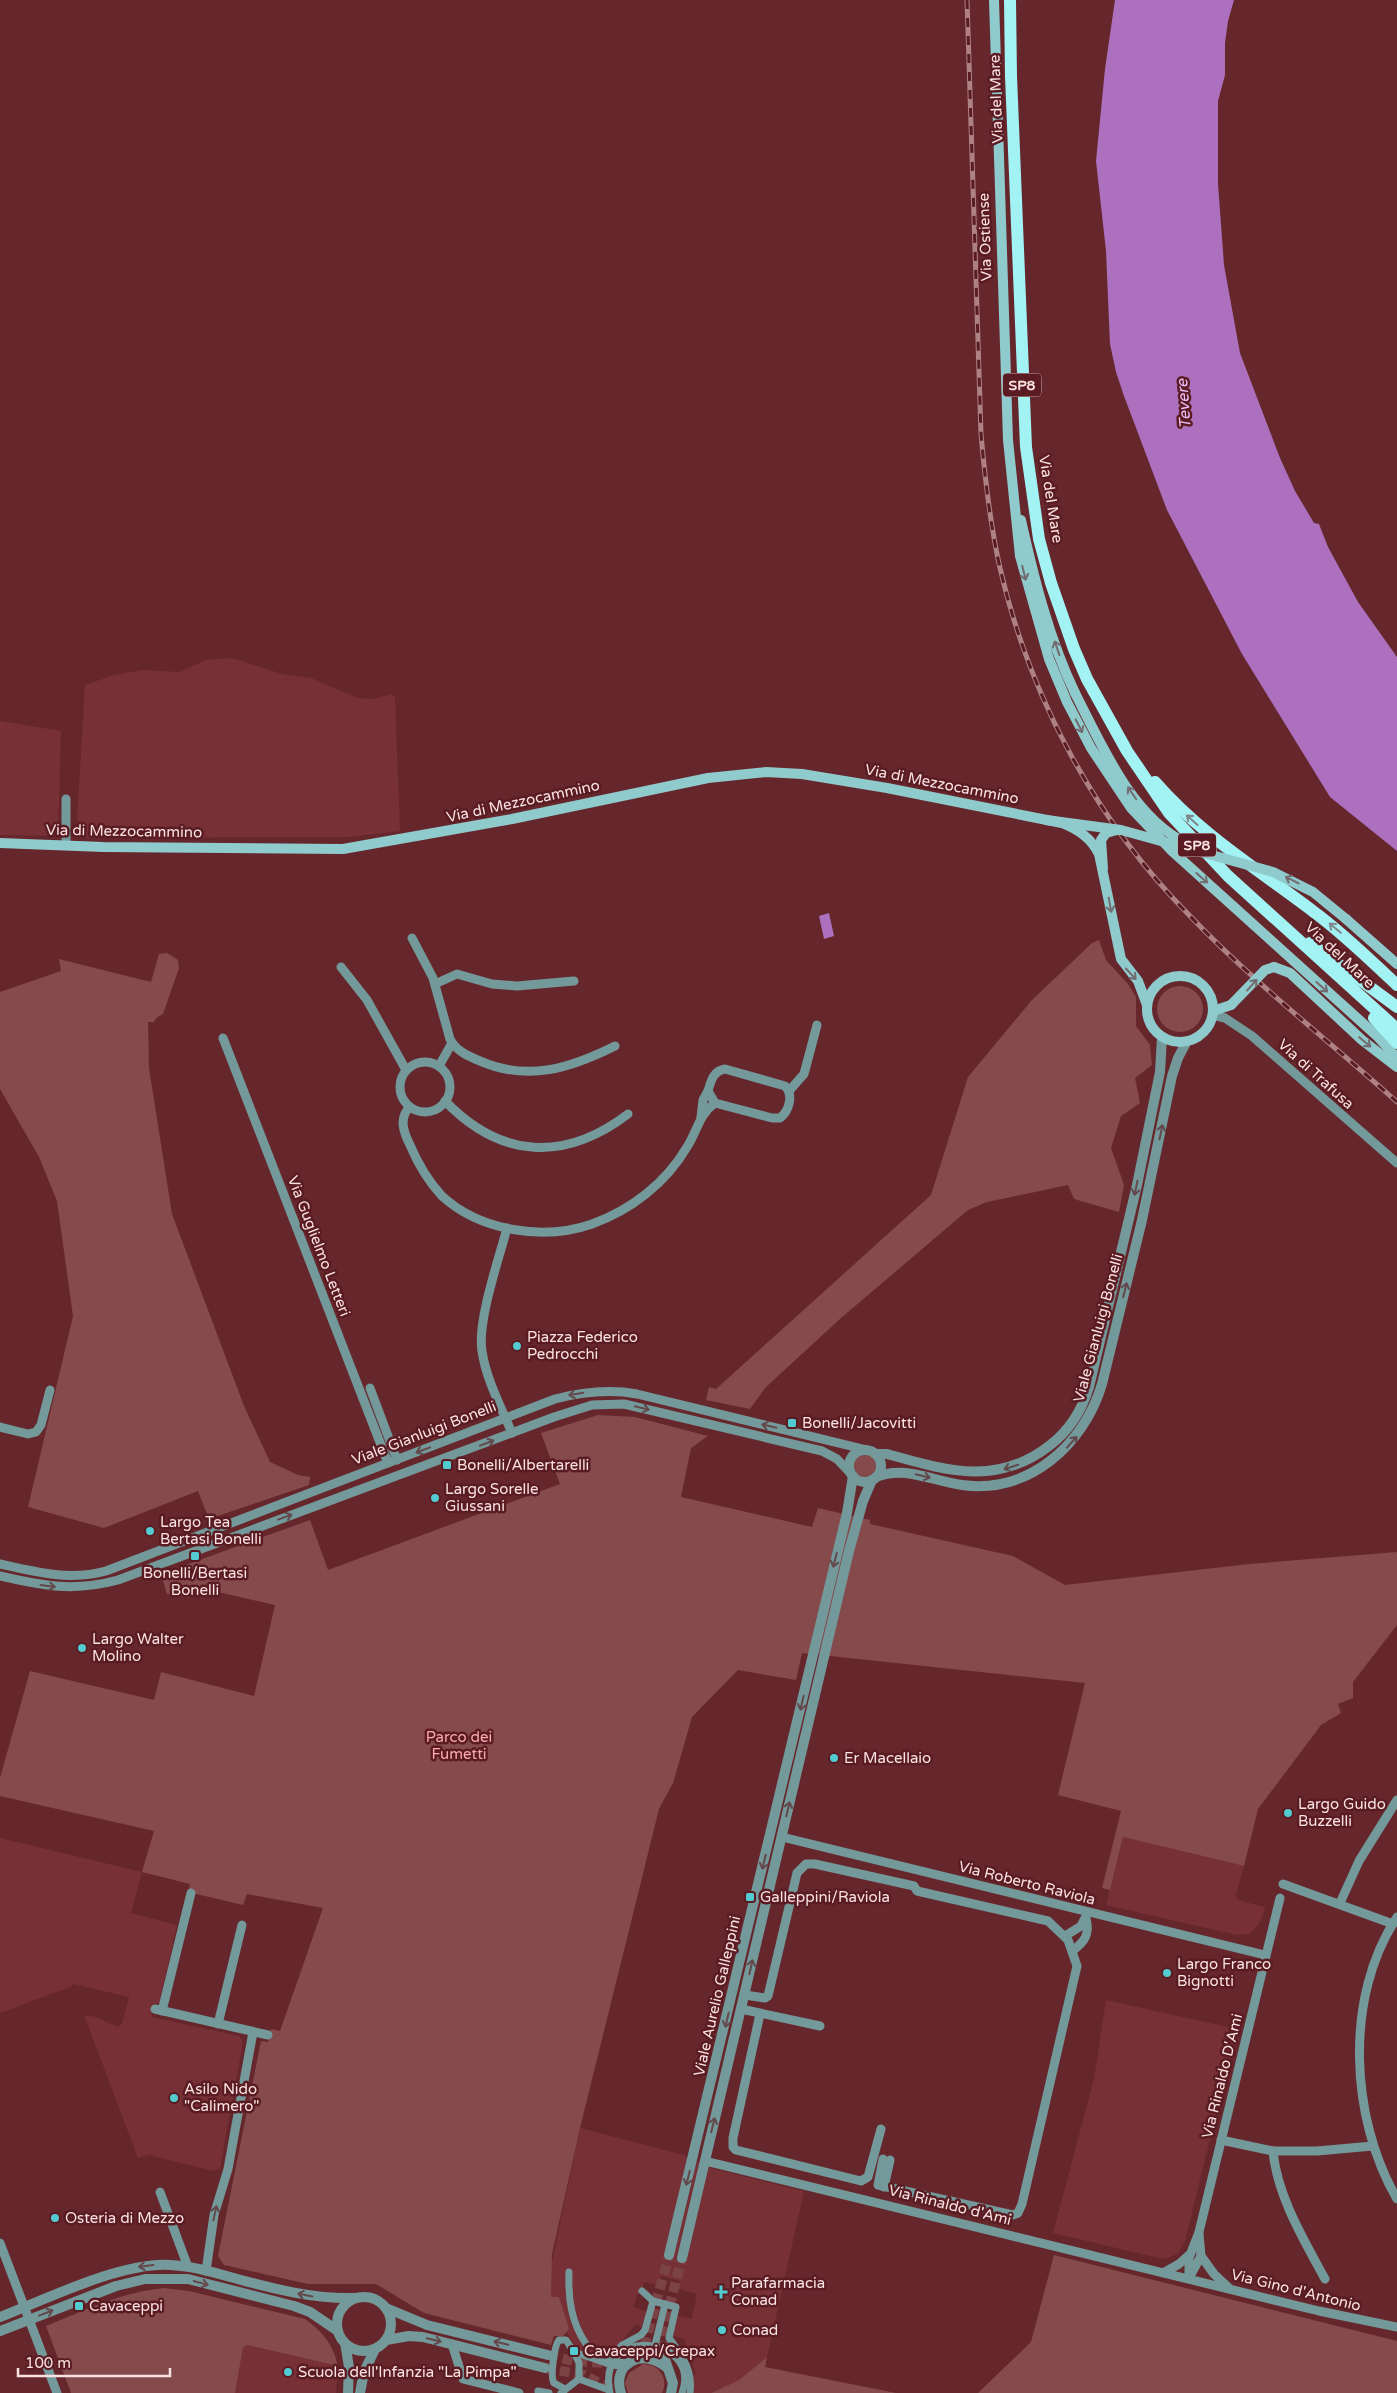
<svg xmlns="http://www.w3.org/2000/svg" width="1397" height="2393" viewBox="0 0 1397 2393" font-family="'Varela Round',sans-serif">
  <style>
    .built { fill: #763036 }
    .green { fill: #854a4c }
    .water { fill: #ac70be }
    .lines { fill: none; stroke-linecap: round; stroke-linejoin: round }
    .tertiary-tunnel { stroke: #7c4347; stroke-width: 10; stroke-dasharray: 10 5; stroke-linecap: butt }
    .pedestrian { stroke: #73999a; stroke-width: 7 }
    .minor { stroke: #73999a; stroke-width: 9 }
    .tertiary { stroke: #73999a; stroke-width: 10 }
    .secondary { stroke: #8fcbcd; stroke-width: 10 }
    .primary { stroke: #a3f2f4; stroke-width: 12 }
    .rail-casing { stroke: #ae8284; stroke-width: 5 }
    .rail { stroke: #5a1c22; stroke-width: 3; stroke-dasharray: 9; stroke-linecap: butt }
    .secondary-bridge { stroke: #8fcbcd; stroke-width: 10 }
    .oneway { stroke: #726b6f }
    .oneway2 { stroke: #7e878b }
    .oneway3 { stroke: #63484c }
    .poi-dot { fill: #52ccd0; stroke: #5a1c22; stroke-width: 2 }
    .labels { text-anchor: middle; stroke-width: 5; stroke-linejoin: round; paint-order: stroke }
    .shield { fill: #5a1c22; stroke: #caa7a8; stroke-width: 1 }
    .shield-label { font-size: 14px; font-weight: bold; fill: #fae2e2 }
    .street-label { font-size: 15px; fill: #fae2e2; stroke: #5a1c22 }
    .poi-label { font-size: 15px; fill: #fae2e2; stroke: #5a1c22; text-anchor: start }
    .park-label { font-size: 15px; fill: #fcabad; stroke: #5a1c22 }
    .water-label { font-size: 16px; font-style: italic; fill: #ebbdf9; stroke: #5a1c22 }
  </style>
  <rect width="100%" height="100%" fill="#66272c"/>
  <g class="built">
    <polygon points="232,658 282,674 311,678 357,698 373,699 392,694 395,697 400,831 351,837 76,838 85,685 114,675 143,670 180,672 206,660"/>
    <polygon points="0,721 61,731 58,836 0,835"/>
    <polygon points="1123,1837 1244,1866 1236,1895 1238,1900 1264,1907 1265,1910 1259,1924 1249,1934 1237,1935 1106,1905"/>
    <polygon points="0,1838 142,1872 131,1913 177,1925 159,2004 154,2003 151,2017 239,2036 243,2042 220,2168 214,2171 152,2156 151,2154 138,2158 84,2015 96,2017 118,2027 122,2024 129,1997 73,1984 70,1987 0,2013"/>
    <polygon points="1106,2000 1237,2029 1185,2241 1178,2253 1171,2257 1163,2259 1053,2233 1094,2079"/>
    <polygon points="580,2128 684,2155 714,2169 804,2191 767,2357 739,2380 711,2393 694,2393 690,2376 696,2374 684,2339 672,2336 677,2316 692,2319 697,2294 678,2289 680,2281 661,2276 659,2285 644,2282 641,2293 637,2295 634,2307 647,2312 643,2328 636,2324 609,2356 602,2357 576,2351 576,2347 567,2333 559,2297 551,2298 550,2272"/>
    <polygon points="247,2345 338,2366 336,2393 235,2393 243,2348"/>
  </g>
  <g class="green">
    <polygon points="1099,940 1106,960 1128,984 1136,997 1136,1026 1150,1045 1152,1065 1135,1078 1140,1103 1121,1116 1111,1148 1124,1185 1119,1212 1074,1199 1068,1185 987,1202 968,1210 841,1318 765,1388 750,1409 706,1400 709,1387 716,1389 931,1195 968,1077 1032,1000 1092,943"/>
    <polygon points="167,953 178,960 179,968 163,1014 156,1018 154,1022 148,1022 149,1068 172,1214 244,1406 270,1462 298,1475 310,1477 309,1485 209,1519 198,1491 104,1528 28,1507 73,1316 57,1201 39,1157 0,1089 0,992 61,971 59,959 151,982 159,954"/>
    <circle cx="1180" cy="1009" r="23"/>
    <polygon points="598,1415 635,1417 708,1436 691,1448 681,1497 812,1527 818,1508 870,1520 870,1524 1013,1556 1065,1585 1249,1564 1397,1552 1397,1625 1353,1682 1353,1698 1338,1704 1341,1713 1321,1725 1258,1809 1244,1866 1123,1837 1110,1890 1102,1888 1121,1811 1058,1795 1085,1683 802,1653 796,1680 738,1670 692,1717 673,1783 659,1809 580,2128 552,2254 551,2297 559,2297 569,2329 563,2336 554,2336 551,2345 424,2313 376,2284 308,2284 224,2265 218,2256 261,2041 268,2042 271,2029 280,2031 323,1908 247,1894 243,1905 188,1892 190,1884 142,1872 154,1831 0,1796 0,1778 30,1671 154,1700 161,1672 254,1696 275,1605 192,1586 189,1598 167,1594 161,1574 310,1520 328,1570 560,1484 541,1433"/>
    <circle cx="865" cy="1466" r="11"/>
    <polygon points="1054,2255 1397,2341 1397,2393 978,2393 1031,2342"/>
    <path d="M164 2288 189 2291 305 2319C323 2332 333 2344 338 2366L247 2345 243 2348 235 2393H71L46 2326C85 2310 122 2292 164 2288Z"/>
    <polygon points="767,2357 765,2367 896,2393 711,2393 739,2380"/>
    <path d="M643 2364C659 2364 669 2378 662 2393H628L625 2383 629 2373Z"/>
  </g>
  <g class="water">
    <polygon points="1115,0 1234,0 1228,21 1225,43 1225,75 1218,101 1218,184 1224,265 1240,353 1280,458 1295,491 1314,523 1319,524 1328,547 1358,602 1397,657 1397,851 1330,797 1242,654 1167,510 1124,396 1116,372 1110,344 1106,251 1096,161 1105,69"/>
    <polygon points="829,913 834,936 824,939 819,916"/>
  </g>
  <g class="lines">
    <g class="tertiary-tunnel">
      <polyline points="644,2347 669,2255"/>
      <polyline points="662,2351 664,2327 682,2258"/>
      <polyline points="548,2355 573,2361 606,2363"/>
      <polyline points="545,2368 584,2375 611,2389"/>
    </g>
    <g class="pedestrian">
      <path d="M569 2272C568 2298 571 2322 586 2344"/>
      <path d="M653 2301 676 2307 669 2338C682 2355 693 2370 690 2393"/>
      <polyline points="655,2345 665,2304"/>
      <polyline points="574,2352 579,2363 579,2379"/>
      <polyline points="606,2363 622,2345 641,2335 645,2330 653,2301 642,2291"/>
      <path d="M565 2389 554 2383C550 2377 554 2346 559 2340H566L574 2352 612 2365"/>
      <polyline points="538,2391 549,2393"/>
      <polyline points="561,2393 579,2379 609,2390"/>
      <path d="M610 2393C595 2323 703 2336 682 2393"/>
    </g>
    <g class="minor">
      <polyline points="66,799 66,845"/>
      <path d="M412 938 433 978 450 1039C456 1051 468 1056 480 1061 528 1082 571 1068 615 1046"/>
      <polyline points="341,967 367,1000 406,1070"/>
      <polyline points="435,984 457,974 492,984 517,986 574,981"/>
      <polyline points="1212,1015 1225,1018 1252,1036 1397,1163"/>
      <polyline points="223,1038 388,1463"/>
      <circle cx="425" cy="1087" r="25"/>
      <polyline points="439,1066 452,1043"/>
      <path d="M725 1069 785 1086C794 1095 789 1111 780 1118H772L715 1103 708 1091C711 1081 713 1071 725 1069Z"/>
      <polyline points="789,1091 804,1074 817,1025"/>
      <path d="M445 1101C501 1159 565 1162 628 1114"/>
      <path d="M410 1107C398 1118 404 1133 410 1145 418 1164 428 1181 442 1196 480 1231 544 1241 592 1224 631 1210 666 1183 687 1147 697 1132 699 1114 715 1103"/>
      <polyline points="701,1117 703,1100 708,1091"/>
      <path d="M507 1228C499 1259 477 1321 482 1351 486 1379 501 1407 512 1433"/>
      <polyline points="370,1388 397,1460"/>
      <polyline points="0,1427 28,1434 36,1432 41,1425 50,1390"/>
      <path d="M0 1564C35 1572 70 1581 106 1571L555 1399C582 1392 609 1389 637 1394L867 1450"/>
      <path d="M0 1576C43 1586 74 1592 118 1580L554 1417 592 1405 624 1404 822 1451 837 1459 853 1476"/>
      <polyline points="782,1837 1265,1955"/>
      <polyline points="1283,1884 1393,1924"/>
      <polyline points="1340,1903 1359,1861 1397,1800"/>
      <path d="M1397 1917C1344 1997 1350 2118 1397 2199"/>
      <polyline points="1065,1936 1081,1926 1087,1914"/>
      <path d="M1072 1951C1085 1942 1090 1934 1086 1918"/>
      <polyline points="745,1995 765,1998 768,1996 797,1873 806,1864 815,1864 914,1886 917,1891 1048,1921 1068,1940 1077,1966 1022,2204 1018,2213 1013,2215 878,2185 883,2159"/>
      <polyline points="155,2009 268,2035"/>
      <polyline points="741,2009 820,2026"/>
      <polyline points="162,2011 191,1893"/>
      <polyline points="760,2014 733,2138 733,2147 736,2150 861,2181 868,2177 881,2129"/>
      <polyline points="218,2024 242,1925"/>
      <polyline points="1221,2140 1273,2151 1317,2151 1373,2146"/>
      <path d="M1273 2151C1277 2196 1304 2240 1325 2279"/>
      <polyline points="705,2161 1319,2311 1397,2327"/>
      <polyline points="884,2187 890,2160"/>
      <polyline points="160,2192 188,2267"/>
      <polyline points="0,2243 57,2393"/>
      <polyline points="1201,2256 1214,2274 1228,2287"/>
      <polyline points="206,2271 214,2215 228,2169 253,2032"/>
      <polyline points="1165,2272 1179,2264 1189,2255"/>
      <polyline points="1189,2278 1189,2258 1199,2232 1280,1898"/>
      <polyline points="1189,2278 1201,2256 1199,2234"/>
      <polyline points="452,2344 463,2379 519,2393"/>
    </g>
    <g class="tertiary">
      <circle cx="865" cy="1466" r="16"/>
      <path d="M875 1454H887C945 1470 996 1487 1049 1446 1069 1431 1082 1410 1089 1387L1137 1185 1160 1072 1162 1037"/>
      <path d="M876 1477C905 1465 932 1481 962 1485 1029 1494 1084 1445 1102 1384L1142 1220 1172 1076 1178 1058 1187 1041"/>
      <polyline points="669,2255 847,1513 853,1476"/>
      <polyline points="682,2258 849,1551 863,1501 872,1480"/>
      <circle cx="364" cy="2324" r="27"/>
      <polyline points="386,2308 427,2325 548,2355"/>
      <path d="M0 2317C47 2299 121 2262 170 2265 195 2266 218 2274 241 2280 279 2290 315 2299 354 2298"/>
      <polyline points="0,2331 116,2286 145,2279 188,2279 294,2306 310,2312 338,2331"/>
      <polyline points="386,2340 409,2336 423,2337 545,2368"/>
      <polyline points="345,2343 349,2367 348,2393"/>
      <polyline points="662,2351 673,2383 671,2393"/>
      <polyline points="615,2364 628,2364"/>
      <polyline points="360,2393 364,2372 375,2349"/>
      <path d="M621 2393C611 2362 644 2348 666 2367"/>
    </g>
    <g class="secondary">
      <polyline points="994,0 1008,440 1020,556 1049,659 1067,702 1091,748 1131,808 1172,851 1377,1036 1397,1058"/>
      <path d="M1021 520C1034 578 1049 639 1075 693"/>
      <path d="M0 843 103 847 343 849 512 819 708 778 766 772 802 774 887 788 1062 823C1079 830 1091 838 1099 854L1121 959 1138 981 1147 1005"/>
      <polyline points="1346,919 1397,964"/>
      <polyline points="1274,967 1290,973 1362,1040 1397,1067"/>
      <circle cx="1180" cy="1009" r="33"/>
      <polyline points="1213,1011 1231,1005"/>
    </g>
    <g class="primary">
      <polyline points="1010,0 1011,76 1026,447 1039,539 1051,583 1074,649 1087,679 1127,751 1169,813 1228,876 1397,1029"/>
      <path d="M1155 782C1201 835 1259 870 1314 912 1344 934 1370 960 1397 985"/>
      <polyline points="1310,943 1397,1007"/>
      <polyline points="1374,1018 1397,1043"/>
    </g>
    <defs>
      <path id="rail" d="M967 0 981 434C985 479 990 524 1000 568 1030 698 1096 821 1190 916 1254 983 1328 1040 1397 1102"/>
    </defs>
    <use href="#rail" class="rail-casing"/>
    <use href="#rail" class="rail"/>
    <g class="secondary-bridge">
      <path d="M1075 693C1101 744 1132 817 1186 843"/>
      <polyline points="1046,820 1121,830 1273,872 1313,892 1346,919"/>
      <polyline points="1103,868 1101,840 1106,833 1117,830"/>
      <polyline points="1231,1005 1265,970 1274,967"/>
    </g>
  </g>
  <defs><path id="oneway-shaft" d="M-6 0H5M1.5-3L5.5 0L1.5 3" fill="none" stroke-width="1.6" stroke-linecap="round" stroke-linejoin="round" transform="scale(1.25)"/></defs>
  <g class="oneway">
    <use href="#oneway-shaft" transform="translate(1024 573) rotate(76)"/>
    <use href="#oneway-shaft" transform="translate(1057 648) rotate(-109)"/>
    <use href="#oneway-shaft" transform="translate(1079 726) rotate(63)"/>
    <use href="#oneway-shaft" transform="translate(1132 793) rotate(-124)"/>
    <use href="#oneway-shaft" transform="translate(1202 878) rotate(42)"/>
    <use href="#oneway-shaft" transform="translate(1292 880) rotate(-153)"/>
    <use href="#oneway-shaft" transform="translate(1110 905) rotate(80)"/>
    <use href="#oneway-shaft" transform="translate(1131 974) rotate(47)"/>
    <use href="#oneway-shaft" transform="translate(1252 985) rotate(-48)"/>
    <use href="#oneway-shaft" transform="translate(1322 987) rotate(42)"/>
    <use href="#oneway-shaft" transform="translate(1365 1042) rotate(40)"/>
  </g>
  <g class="oneway2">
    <use href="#oneway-shaft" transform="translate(1192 820) rotate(-138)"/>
    <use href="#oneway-shaft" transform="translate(1335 928) rotate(-140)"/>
  </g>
  <g class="oneway3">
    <use href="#oneway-shaft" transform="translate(1161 1132) rotate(-78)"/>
    <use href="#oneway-shaft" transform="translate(1136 1188) rotate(102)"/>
    <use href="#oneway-shaft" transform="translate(1125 1290) rotate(-76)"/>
    <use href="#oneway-shaft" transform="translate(576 1394) rotate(170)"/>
    <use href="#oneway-shaft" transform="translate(642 1408) rotate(13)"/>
    <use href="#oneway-shaft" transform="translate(769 1426) rotate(-167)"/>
    <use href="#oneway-shaft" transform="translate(1072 1442) rotate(-48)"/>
    <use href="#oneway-shaft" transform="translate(487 1443) rotate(-21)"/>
    <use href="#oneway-shaft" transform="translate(423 1450) rotate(159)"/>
    <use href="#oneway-shaft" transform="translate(1011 1467) rotate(162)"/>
    <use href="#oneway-shaft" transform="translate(923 1476) rotate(14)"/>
    <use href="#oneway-shaft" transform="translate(285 1517) rotate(-20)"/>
    <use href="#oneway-shaft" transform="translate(835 1560) rotate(104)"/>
    <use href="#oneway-shaft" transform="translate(48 1586) rotate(7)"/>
    <use href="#oneway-shaft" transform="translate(802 1703) rotate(103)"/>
    <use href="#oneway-shaft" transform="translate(788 1809) rotate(-77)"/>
    <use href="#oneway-shaft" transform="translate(764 1862) rotate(103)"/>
    <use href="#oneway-shaft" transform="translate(751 1967) rotate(-77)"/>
    <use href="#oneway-shaft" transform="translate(727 2020) rotate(103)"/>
    <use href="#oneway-shaft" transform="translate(713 2125) rotate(-76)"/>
    <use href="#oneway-shaft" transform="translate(688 2178) rotate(104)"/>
    <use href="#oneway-shaft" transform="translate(215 2213) rotate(-78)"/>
    <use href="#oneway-shaft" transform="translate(146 2266) rotate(173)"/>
    <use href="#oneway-shaft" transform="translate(201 2283) rotate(15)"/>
    <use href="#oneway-shaft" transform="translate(305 2295) rotate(-168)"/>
    <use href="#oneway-shaft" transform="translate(46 2313) rotate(-21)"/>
    <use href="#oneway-shaft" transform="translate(434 2340) rotate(14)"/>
    <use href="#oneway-shaft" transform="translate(501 2343) rotate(-166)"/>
  </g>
  <g class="poi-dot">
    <circle cx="517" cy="1346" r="5"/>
    <rect x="787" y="1418" width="10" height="10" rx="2.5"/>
    <rect x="442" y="1460" width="10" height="10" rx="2.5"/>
    <circle cx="435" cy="1498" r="5"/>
    <circle cx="150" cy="1531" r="5"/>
    <rect x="190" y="1551" width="10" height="10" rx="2.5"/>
    <circle cx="82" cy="1648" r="5"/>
    <circle cx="834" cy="1758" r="5"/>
    <circle cx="1288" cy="1813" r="5"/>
    <rect x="745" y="1892" width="10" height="10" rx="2.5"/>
    <circle cx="1167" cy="1973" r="5"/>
    <circle cx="174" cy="2098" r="5"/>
    <circle cx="55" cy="2218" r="5"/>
    <path d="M718.5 2284.5h5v5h5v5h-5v5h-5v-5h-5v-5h5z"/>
    <rect x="74" y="2301" width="10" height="10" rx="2.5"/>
    <circle cx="722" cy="2330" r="5"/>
    <rect x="569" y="2346" width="10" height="10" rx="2.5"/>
    <circle cx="288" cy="2372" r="5"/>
  </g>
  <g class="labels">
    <g class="shield">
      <rect x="1003" y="373.5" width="38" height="23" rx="4"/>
      <rect x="1178" y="833.5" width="38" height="23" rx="4"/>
    </g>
    <g class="shield-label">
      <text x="1022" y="390">SP8</text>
      <text x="1197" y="850">SP8</text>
    </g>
    <g class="street-label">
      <text transform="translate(996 99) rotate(-92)" y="5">Via del Mare</text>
      <text transform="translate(985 237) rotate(-92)" y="5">Via Ostiense</text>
      <text transform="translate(1051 499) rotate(81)" y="5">Via del Mare</text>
      <text transform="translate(942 784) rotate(11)" y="5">Via di Mezzocammino</text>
      <text transform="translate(523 801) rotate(-12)" y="5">Via di Mezzocammino</text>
      <text transform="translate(124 831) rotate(1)" y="5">Via di Mezzocammino</text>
      <text transform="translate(1340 955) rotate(43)" y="5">Via del Mare</text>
      <text transform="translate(1316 1074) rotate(42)" y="5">Via di Trafusa</text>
      <text transform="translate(319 1246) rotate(69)" y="5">Via Guglielmo Letteri</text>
      <text transform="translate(1098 1328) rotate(-75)" y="5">Viale Gianluigi Bonelli</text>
      <text transform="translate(424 1433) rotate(-21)" y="5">Viale Gianluigi Bonelli</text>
      <text transform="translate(1027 1883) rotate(14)" y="5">Via Roberto Raviola</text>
      <text transform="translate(717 1996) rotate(-77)" y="5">Viale Aurelio Galleppini</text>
      <text transform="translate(1222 2076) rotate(-76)" y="5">Via Rinaldo D'Ami</text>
      <text transform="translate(950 2205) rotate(14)" y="5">Via Rinaldo d'Ami</text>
      <text transform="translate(1296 2290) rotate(14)" y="5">Via Gino d'Antonio</text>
    </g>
    <g class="poi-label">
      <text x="527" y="1342">Piazza Federico<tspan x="527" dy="17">Pedrocchi</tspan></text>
      <text x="802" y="1428">Bonelli/Jacovitti</text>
      <text x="457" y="1470">Bonelli/Albertarelli</text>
      <text x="445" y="1494">Largo Sorelle<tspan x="445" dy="17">Giussani</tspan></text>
      <text x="160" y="1527">Largo Tea<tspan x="160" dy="17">Bertasi Bonelli</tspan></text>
      <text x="195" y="1578" text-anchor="middle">Bonelli/Bertasi<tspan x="195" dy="17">Bonelli</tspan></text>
      <text x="92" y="1644">Largo Walter<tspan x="92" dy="17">Molino</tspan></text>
      <text x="844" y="1763">Er Macellaio</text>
      <text x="1298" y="1809">Largo Guido<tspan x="1298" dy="17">Buzzelli</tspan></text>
      <text x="760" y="1902">Galleppini/Raviola</text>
      <text x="1177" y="1969">Largo Franco<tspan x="1177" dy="17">Bignotti</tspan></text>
      <text x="184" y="2094">Asilo Nido<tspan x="184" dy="17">"Calimero"</tspan></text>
      <text x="65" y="2223">Osteria di Mezzo</text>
      <text x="731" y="2288">Parafarmacia<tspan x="731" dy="17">Conad</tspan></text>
      <text x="89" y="2311">Cavaceppi</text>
      <text x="732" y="2335">Conad</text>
      <text x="584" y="2356">Cavaceppi/Crepax</text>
      <text x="298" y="2377">Scuola dell'Infanzia "La Pimpa"</text>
    </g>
    <g class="park-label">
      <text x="459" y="1742">Parco dei<tspan x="459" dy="17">Fumetti</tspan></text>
    </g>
    <g class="water-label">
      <text transform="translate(1183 404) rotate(-94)" y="6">Tevere</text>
    </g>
  </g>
  <path d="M18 2368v8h152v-8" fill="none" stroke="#fae2e2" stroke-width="2.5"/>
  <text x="25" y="2368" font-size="15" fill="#fae2e2" stroke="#5a1c22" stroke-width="4" paint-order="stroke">100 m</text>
</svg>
